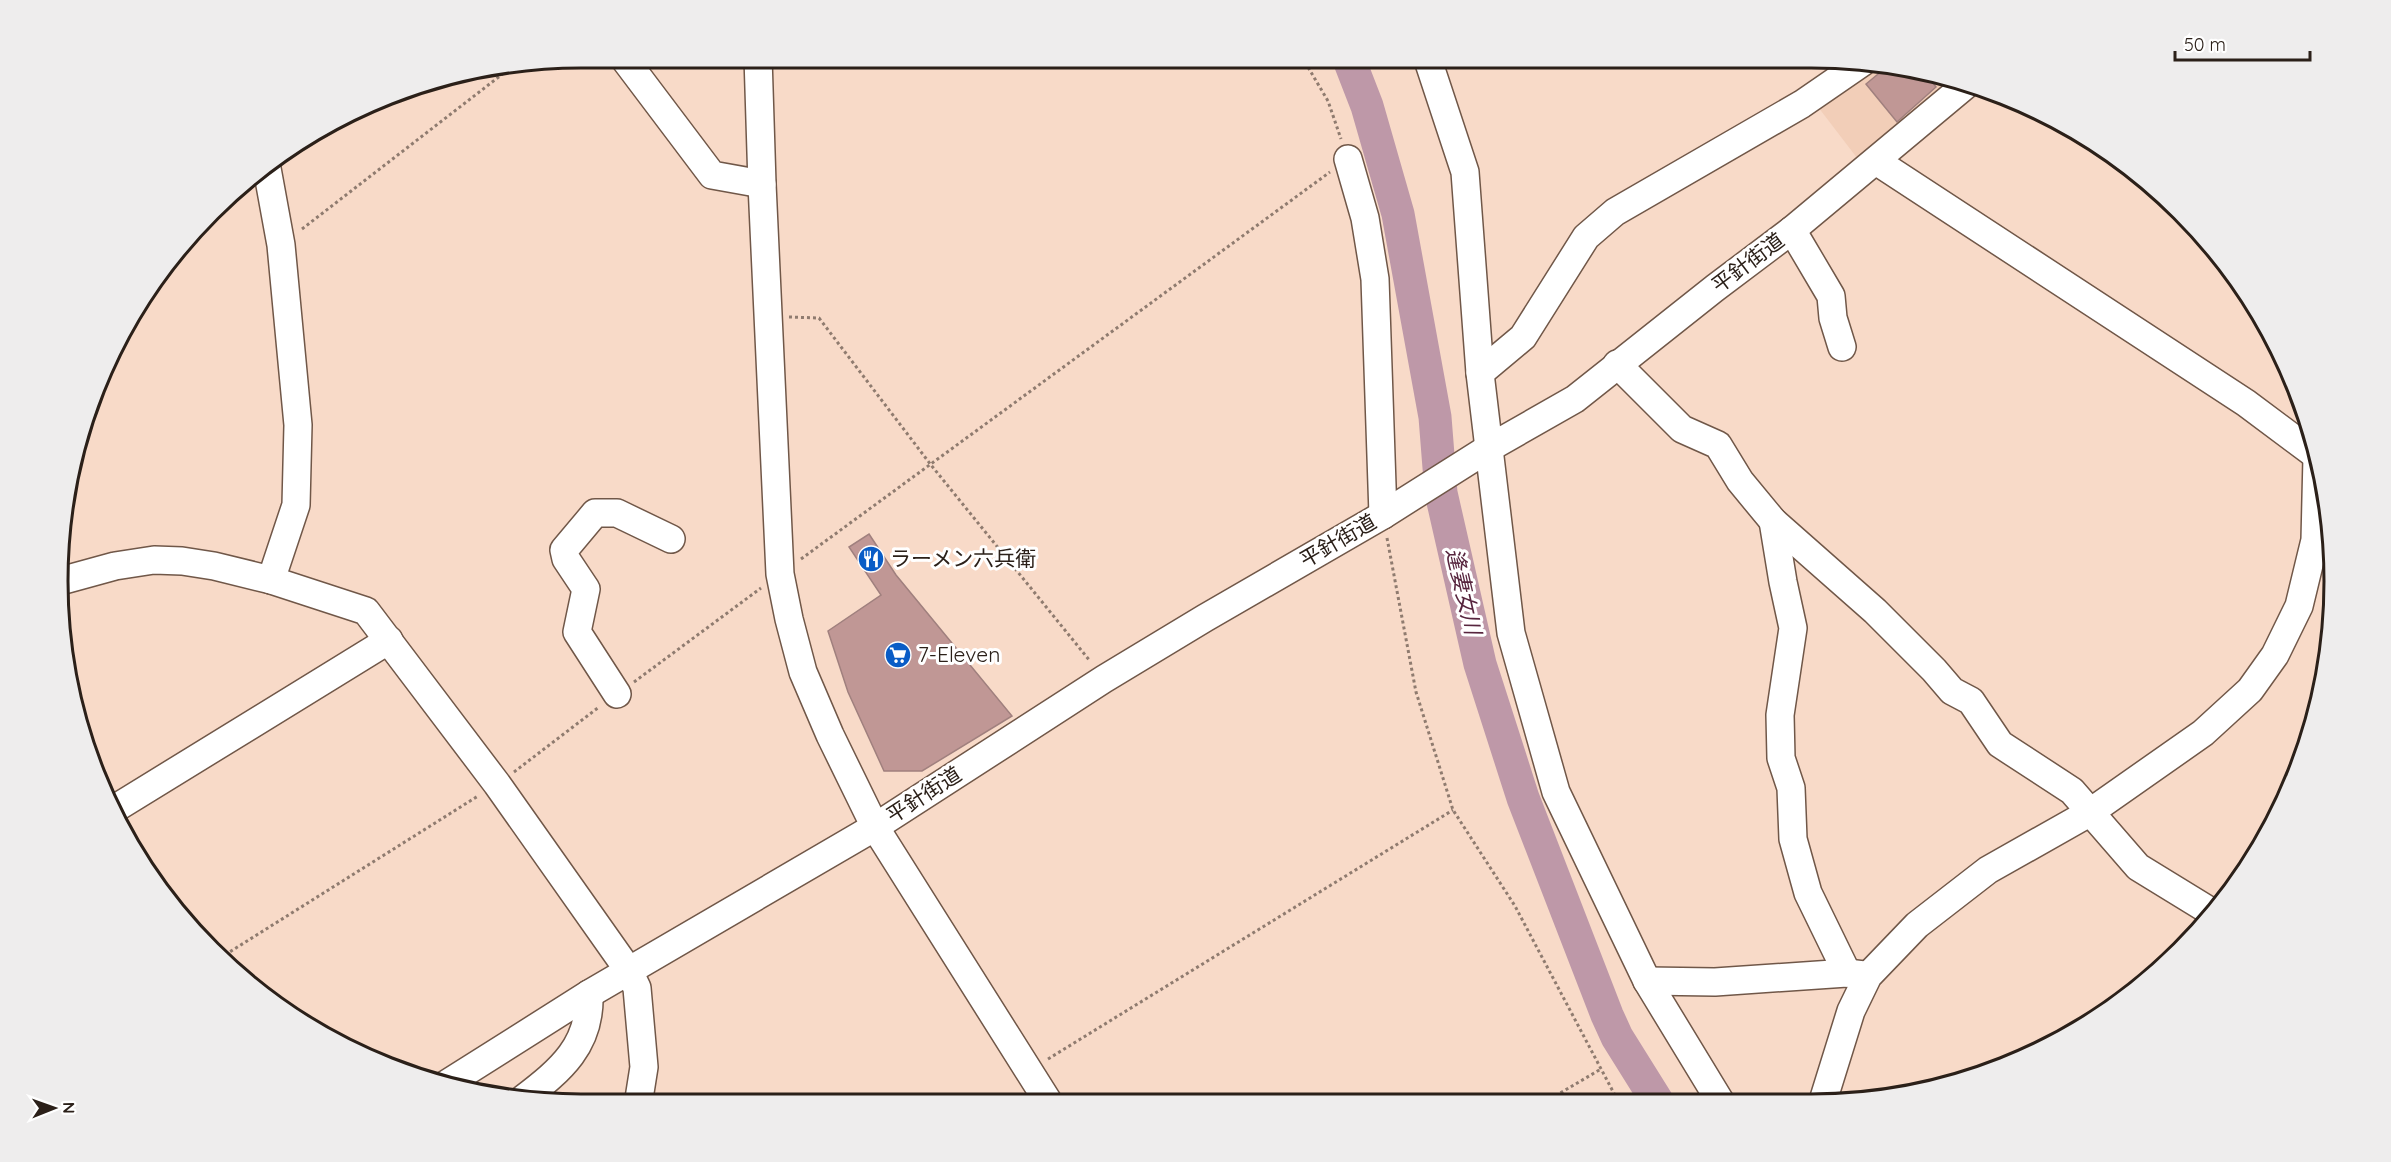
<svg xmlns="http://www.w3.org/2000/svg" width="2391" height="1162" viewBox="0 0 2391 1162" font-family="Quicksand,'Noto Sans JP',sans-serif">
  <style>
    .built { fill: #f2ceb8 }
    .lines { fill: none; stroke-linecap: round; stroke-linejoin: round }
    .river { stroke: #be98a8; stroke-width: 33 }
    .building { fill: #c09795; stroke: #a0807e; stroke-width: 1.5 }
    .minor-casing { stroke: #705748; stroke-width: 30 }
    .path { stroke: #8f7b6f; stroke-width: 3; stroke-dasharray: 3 3; stroke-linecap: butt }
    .minor { stroke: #fff; stroke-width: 27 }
    .labels { text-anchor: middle; stroke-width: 6; stroke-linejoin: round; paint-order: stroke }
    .street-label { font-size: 21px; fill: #2b2019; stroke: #fff }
    .poi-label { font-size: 21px; fill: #2b2019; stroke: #fff; text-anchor: start }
    .water-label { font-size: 22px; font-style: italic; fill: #57253e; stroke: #fff }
    .rim { fill: none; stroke: #2b2019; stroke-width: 3 }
  </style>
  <rect width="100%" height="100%" fill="#f8dac8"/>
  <polygon class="built" points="1871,63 1913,67 1929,72 1947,94 1864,167 1815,103"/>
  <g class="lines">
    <polyline class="river" points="1348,57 1367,106 1398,214 1435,417 1441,493 1480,664 1523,798 1607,1015 1617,1037 1657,1101"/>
  </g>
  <g class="building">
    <polygon points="1889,65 1923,70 1936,87 1897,122 1866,84"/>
    <polygon points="869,534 896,575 1012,716 922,771 884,771 848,692 828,631 881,595 849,547"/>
  </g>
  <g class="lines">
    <defs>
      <g id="minor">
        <polyline points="623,57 712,175 762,184"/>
        <polyline points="758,57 762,184 780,574 789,619 803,672 830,735 875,827 1049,1103"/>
        <polyline points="1427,57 1465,172 1480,373 1511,633 1556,792 1647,981 1720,1101"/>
        <polyline points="1348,159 1365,218 1375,279 1383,515"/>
        <polyline points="1876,161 2246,403 2317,456"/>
        <polyline points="266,163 281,245 298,425 296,505 271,580"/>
        <polyline points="1792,230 1831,296 1833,318 1842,347"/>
        <polyline points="1617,364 1682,429 1718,445 1740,481 1773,521 1875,611 1934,670 1952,691 1971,701 2000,744 2072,791 2138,867 2213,913"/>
        <polyline points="1480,373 1523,337 1586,237 1615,212 1802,104 1863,62"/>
        <polyline points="1773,521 1783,582 1793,628 1780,715 1781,758 1791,788 1793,839 1808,893 1847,973"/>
        <polyline points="64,580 115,566 154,560 182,561 214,566 271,580 366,611 497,784 629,971 637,988 644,1067 638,1105"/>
        <polyline points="617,694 577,632 586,589 566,559 564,550 595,513 617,513 671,539"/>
        <polyline points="111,811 389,640"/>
        <polyline points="1647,981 1715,982 1847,973 1864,975"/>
        <polyline points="445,1085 589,994 875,827 1104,679 1205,618 1383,515 1489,448 1575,399 1715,288 1792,230 1967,84"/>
        <path d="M523 1099C561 1070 591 1045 589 994"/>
        <polyline points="1823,1101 1851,1011 1868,976 1917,925 1988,870 2089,813 2203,733 2250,690 2275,655 2299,606 2315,540 2317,457"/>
      </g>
    </defs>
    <use href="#minor" class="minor-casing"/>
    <g class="path">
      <polyline points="1302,57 1328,101 1341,139"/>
      <polyline points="302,229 509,69"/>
      <polyline points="789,317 819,318 931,465 1090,661"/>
      <polyline points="1387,538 1416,692 1453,810 1515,906 1618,1101"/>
      <polyline points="801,559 1330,172"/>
      <polyline points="634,682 761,588"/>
      <polyline points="514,772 599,707"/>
      <polyline points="220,958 478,796"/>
      <polyline points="1048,1059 1453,810"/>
      <polyline points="1545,1102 1601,1069"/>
    </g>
    <use href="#minor" class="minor"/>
  </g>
  <defs>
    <symbol id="restaurant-disc" viewBox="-11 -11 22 22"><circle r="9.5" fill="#095cc6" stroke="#fff"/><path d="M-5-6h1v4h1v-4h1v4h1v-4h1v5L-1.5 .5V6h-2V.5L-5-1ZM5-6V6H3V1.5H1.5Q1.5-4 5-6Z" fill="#fff"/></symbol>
    <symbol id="supermarket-disc" viewBox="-11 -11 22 22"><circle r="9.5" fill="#095cc6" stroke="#fff"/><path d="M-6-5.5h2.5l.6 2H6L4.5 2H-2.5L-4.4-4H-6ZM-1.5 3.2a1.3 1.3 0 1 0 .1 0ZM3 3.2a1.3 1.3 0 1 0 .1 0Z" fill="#fff"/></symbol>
  </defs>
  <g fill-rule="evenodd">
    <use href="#restaurant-disc" x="856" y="544" width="30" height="30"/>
    <use href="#supermarket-disc" x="883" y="640" width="30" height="30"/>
  </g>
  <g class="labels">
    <g class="street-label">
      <text transform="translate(1748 263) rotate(-37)" y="7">平針街道</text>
      <text transform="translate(1338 541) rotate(-30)" y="7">平針街道</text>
      <text transform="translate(924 795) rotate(-33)" y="7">平針街道</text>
    </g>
    <g class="poi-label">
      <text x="890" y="566">ラーメン六兵衛</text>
      <text x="918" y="662">7-Eleven</text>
    </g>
    <g class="water-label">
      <text transform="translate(1464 591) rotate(77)" y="8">逢妻女川</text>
    </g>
  </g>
  <path d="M0 0H2391V1162H0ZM581 68H1811A513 513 0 0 1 2324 581V581A513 513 0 0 1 1811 1094H581A513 513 0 0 1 68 581V581A513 513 0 0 1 581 68Z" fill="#eeeded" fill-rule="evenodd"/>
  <path class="rim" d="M581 68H1811A513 513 0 0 1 2324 581V581A513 513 0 0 1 1811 1094H581A513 513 0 0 1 68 581V581A513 513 0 0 1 581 68Z"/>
  <g transform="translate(54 1108) rotate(89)" stroke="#ffffff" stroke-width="4.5" paint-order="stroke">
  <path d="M0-4.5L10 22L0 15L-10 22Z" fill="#2b2019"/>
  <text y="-9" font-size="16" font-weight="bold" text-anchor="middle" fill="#2b2019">N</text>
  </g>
  <path d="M2175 51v9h135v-9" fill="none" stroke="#2b2019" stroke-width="3"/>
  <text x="2184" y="51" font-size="18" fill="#2b2019" stroke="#ffffff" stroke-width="4.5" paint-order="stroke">50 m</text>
</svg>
